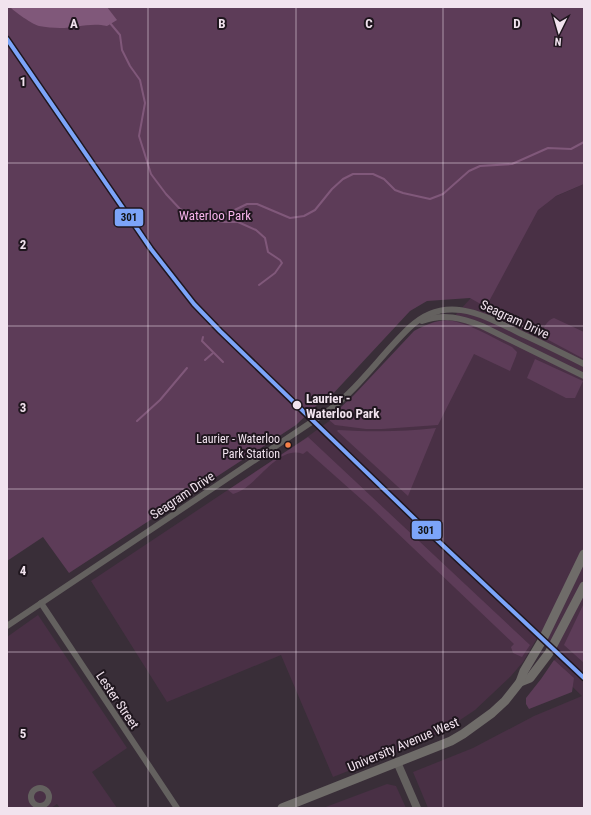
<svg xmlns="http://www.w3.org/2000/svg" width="591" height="815" viewBox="0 0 591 815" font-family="'Roboto Condensed',sans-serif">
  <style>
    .built { fill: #493045 }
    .green { fill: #5d3c58 }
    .water { fill: #80587a }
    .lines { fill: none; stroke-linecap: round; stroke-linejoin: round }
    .stream { stroke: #80587a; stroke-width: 2 }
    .minor { stroke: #64615f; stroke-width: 6 }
    .tertiary { stroke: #64615f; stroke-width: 8 }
    .secondary { stroke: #6f6c69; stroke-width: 9 }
    .rail { stroke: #6f6b6d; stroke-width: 2; stroke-dasharray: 6 3; stroke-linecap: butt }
    .rail-1-casing { stroke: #1f161e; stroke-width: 7 }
    .rail-1 { stroke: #7ca4f9; stroke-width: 4 }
    .grid { fill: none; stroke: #f1e3ee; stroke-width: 1; stroke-opacity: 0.55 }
    .stop-dot { fill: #f1e3ee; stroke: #1f161e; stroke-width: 1.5 }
    .bus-dot { fill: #f78048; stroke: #1f161e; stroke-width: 1.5 }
    .labels { text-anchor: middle; stroke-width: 4; stroke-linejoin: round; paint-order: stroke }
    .bus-label { font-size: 12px; fill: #f1e3ee; stroke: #1f161e; text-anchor: end }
    .park-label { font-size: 13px; fill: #f6b3eb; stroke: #1f161e }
    .street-label { font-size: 13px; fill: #f1e3ee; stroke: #1f161e }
    .stop-label { font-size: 13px; font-weight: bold; fill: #f1e3ee; stroke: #1f161e; text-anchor: start }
    .grid-label { font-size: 13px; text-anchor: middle; font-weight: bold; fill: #f1e3ee; stroke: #1f161e; stroke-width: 4; stroke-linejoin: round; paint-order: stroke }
    .line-badge { stroke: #1f161e; stroke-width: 1.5 }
    .pale-badge-label { font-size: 11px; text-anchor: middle; font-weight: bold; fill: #111 }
  </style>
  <rect width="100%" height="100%" fill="#392e38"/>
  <g class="built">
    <polygon points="584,184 584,808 428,808 413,772 473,748 534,716 582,696 551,666 560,652 540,633 523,662 511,676 475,710 457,722 441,732 411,746 333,777 281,655 167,702 91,581 303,440 350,406 448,323 470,299 527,209"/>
    <polygon points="38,615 127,748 92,772 117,808 60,808 57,804 51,808 7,808 7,637"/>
    <polygon points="387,784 396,786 406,808 323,808"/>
  </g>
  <g class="green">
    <polygon points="7,7 584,7 584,184 556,196 538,210 486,307 470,298 427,301 410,311 330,397 319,403 296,425 69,573 43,537 7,561"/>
    <path d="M554 318 584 332V359L541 336C542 329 547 320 554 318Z"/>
    <path d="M447 320C470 323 491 337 512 347L517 352 516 356 510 371 474 354 438 425 382 429H366L335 425 328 419 353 396 414 331C425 325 434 321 447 320Z"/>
    <polygon points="535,359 583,381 575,398 566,398 527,378"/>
    <path d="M436 428 408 496 337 431 338 430C371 432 403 432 436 428Z"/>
    <path d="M308 437 530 645 522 657 513 653 511 647 514 644 370 507 307 451 303 454C277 444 256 489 233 494L228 490Z"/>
    <polygon points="584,603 584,663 564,645"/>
    <polygon points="554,660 574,678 572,692 529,709 526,704 526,698 541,679"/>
  </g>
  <path class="water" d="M10 7H107L117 20 107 26C91 22 76 28 60 28 54 28 45 27 39 26 32 24 15 12 10 7Z"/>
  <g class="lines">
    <g class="stream">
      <polyline points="110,23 120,35 122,50 130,66 140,80 145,103 139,136 151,174 166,194 180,209 197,218 214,220 247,204 257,204 290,218 304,216 315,210 332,189 343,179 353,174 373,174 384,179 395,190 403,193 430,199 443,194 469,171 480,166 512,164 548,148 571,149 584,142"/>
      <polyline points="215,220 224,222 238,222 256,230 265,238 268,252 280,260 282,263 275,273 259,285"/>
      <polyline points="203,337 202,341 223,362"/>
      <polyline points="205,360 213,353"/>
      <polyline points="137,421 160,400 187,368"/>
    </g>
    <g class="minor">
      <path d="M422 321C443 313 462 318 482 326L584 376"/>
      <polyline points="41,603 177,808"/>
      <path d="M7 626 328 411C359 388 381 355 409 328 446 292 485 316 524 335 544 344 564 354 584 364"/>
      <circle cx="40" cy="797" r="9"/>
    </g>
    <polyline class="tertiary" points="397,762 417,808"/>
    <g class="secondary">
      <polyline points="520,682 530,678 549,653 584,586"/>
      <polyline points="282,808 451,741 463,734 492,713 505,701 520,682 524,671 543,639 584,554"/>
    </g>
    <polyline class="rail" points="240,350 329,435"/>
    <defs>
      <polyline id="rail-1" points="7,39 151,249 194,304 220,331 419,523 584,678"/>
    </defs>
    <use href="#rail-1" class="rail-1-casing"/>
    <use href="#rail-1" class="rail-1"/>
  </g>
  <path class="grid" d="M148 7V808M296 7V808M443 7V808M7 163H584M7 326H584M7 489H584M7 652H584"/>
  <circle class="stop-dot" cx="297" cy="405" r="5"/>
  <circle class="bus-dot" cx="288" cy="445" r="3.5"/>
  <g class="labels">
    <g class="bus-label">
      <text x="280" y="443">Laurier - Waterloo<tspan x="280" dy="15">Park Station</tspan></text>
    </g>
    <g class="park-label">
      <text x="215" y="220">Waterloo Park</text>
    </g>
    <g class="street-label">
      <text transform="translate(515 319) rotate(25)" y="5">Seagram Drive</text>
      <text transform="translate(182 495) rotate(-34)" y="5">Seagram Drive</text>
      <text transform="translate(118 700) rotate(56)" y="5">Lester Street</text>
      <text transform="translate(403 744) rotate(-23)" y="5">University Avenue West</text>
    </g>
    <g class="stop-label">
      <text x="306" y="403">Laurier -<tspan x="306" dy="15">Waterloo Park</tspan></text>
    </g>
  </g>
  <g class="grid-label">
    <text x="74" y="28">A</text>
    <text x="222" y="28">B</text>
    <text x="369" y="28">C</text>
    <text x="517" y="28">D</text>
    <text x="23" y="86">1</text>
    <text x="23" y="249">2</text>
    <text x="23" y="412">3</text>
    <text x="23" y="575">4</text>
    <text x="23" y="738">5</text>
  </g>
  <g class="line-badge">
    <rect x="114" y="208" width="30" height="19" rx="4" fill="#7ca4f9"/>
    <rect x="411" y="520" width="31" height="20" rx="4" fill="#7ca4f9"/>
  </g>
  <g class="pale-badge-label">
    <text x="129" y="221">301</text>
    <text x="426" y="534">301</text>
  </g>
  <rect width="591" height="815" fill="none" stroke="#f1e3ee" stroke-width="16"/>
  <g transform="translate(559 32) rotate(185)" stroke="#1f161e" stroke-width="3" paint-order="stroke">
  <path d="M0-3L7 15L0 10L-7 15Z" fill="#f1e3ee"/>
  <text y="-6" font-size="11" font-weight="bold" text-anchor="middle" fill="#f1e3ee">N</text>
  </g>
</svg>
